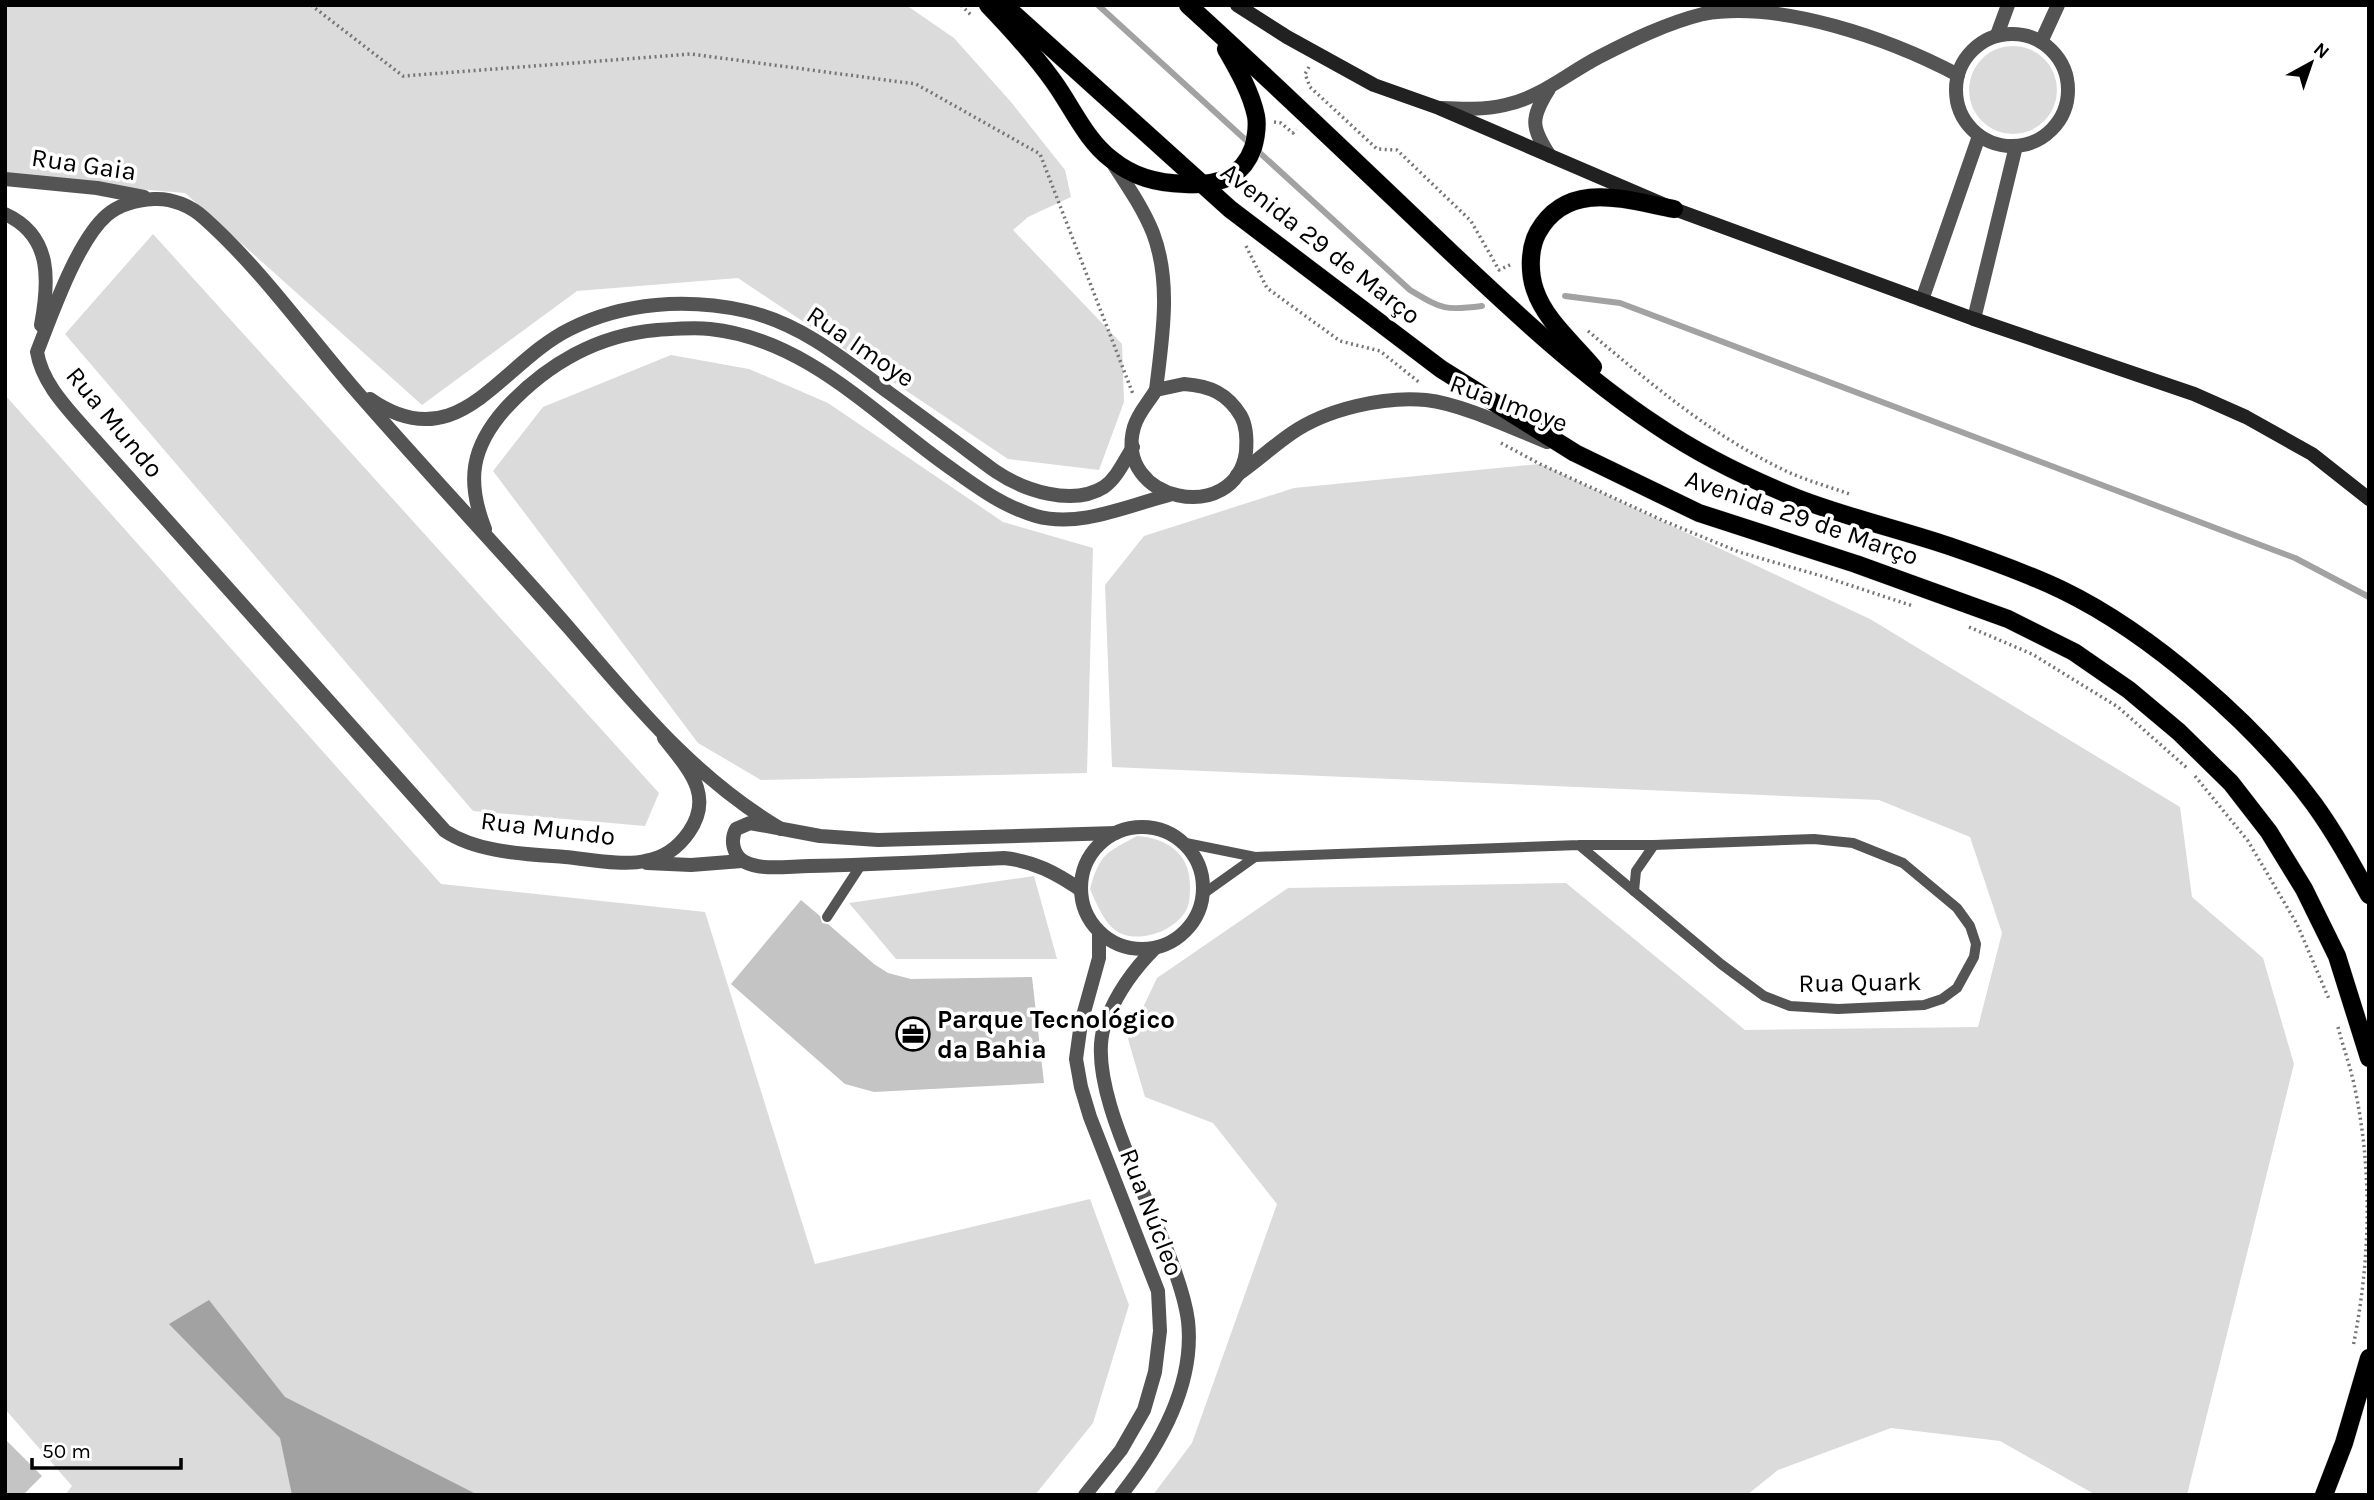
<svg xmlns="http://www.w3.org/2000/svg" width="2374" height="1500" viewBox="0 0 2374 1500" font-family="Karla,sans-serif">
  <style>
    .green { fill: #dbdbdb }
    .water { fill: #a2a2a2 }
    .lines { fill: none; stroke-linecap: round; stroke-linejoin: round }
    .stream { stroke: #a2a2a2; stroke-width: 6 }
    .building { fill: #c4c4c4 }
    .primary-casing { stroke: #dbdbdb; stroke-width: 19 }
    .path { stroke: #767676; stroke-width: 3.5; stroke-dasharray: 2 3.5; stroke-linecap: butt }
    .service { stroke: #545454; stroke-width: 10 }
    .minor { stroke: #545454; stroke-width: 14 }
    .tertiary { stroke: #545454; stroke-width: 14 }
    .secondary { stroke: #212121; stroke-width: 14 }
    .primary { stroke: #000; stroke-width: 18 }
    .labels { text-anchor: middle; stroke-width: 7; stroke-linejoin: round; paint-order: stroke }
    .street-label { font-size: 26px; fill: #000; stroke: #fff }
    .poi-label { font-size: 26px; font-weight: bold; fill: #000; stroke: #fff; text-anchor: start }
  </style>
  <rect width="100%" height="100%" fill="#fff"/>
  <g class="green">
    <polygon points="5,5 906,5 954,38 1011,102 1065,170 1071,197 1028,217 1013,230 1122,344 1124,402 1099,470 1008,459 738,278 577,291 422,405 185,193 5,178"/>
    <circle cx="2013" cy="90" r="44"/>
    <polygon points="153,234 659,793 645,826 473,811 65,334"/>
    <polygon points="671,355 749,369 828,403 1003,522 1093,548 1087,773 761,780 698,743 493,471 543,407"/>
    <polygon points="5,395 441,884 705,912 815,1264 1090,1199 1129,1305 1093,1423 1035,1495 65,1495 72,1486 5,1409"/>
    <polygon points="1540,464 1870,619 2180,807 2192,897 2263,958 2294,1064 2187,1495 2096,1495 2000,1441 1891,1428 1778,1470 1747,1495 1153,1495 1192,1443 1277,1204 1213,1123 1145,1097 1128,1039 1157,978 1288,888 1566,883 1745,1030 1978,1027 2002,933 1970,837 1879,800 1112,767 1105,585 1144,536 1294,488"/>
    <path d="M1137 836C1166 838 1190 853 1190 885 1190 891 1190 900 1188 906 1179 931 1136 946 1115 930 1103 921 1096 902 1090 889 1100 853 1106 853 1137 836Z"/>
    <polygon points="1034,876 1057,959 896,959 849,903"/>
  </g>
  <polygon class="water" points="209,1300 285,1397 478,1495 292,1495 280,1438 169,1324"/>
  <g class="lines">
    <g class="stream">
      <path d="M1098 5 1410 290C1442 309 1444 311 1482 306"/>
      <polyline points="1565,296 1620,303 2295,558 2369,597"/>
    </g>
  </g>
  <g class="building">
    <polygon points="801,900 820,916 822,923 828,924 874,964 888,973 911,979 1032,977 1044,1083 874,1092 845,1084 731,984"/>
    <polygon points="5,1439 42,1476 23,1495 5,1495"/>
  </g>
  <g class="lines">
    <defs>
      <g id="primary">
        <path d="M988 5C1012 30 1034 54 1054 82 1072 107 1086 140 1111 159 1133 177 1156 183 1185 184 1215 186 1242 179 1253 148 1256 137 1258 127 1256 116 1251 92 1238 70 1226 49"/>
        <polyline points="1004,5 1230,209 1441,369 1575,453 1699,513 1856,564 2008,619 2074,652 2129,690 2179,732 2231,783 2269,832 2304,889 2337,956 2369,1058"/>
        <path d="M1188 5C1274 83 1358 164 1442 244 1510 308 1578 373 1656 425 1700 455 1747 478 1797 498 1846 517 1898 529 1949 546 1987 559 2026 573 2062 590 2151 633 2255 724 2314 804 2335 833 2352 864 2369 895"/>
        <path d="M1593 367C1573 343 1545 320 1535 290 1529 273 1529 248 1538 232 1568 179 1626 200 1674 209"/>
        <polyline points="2324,1495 2344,1443 2369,1358"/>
      </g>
    </defs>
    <use href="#primary" class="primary-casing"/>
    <g class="path">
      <polyline points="311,5 403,76 691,54 916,84 1040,154 1133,394"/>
      <polyline points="961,5 972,16"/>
      <polyline points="1309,67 1305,74 1310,87 1377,149 1397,150 1471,221 1499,270 1512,264"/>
      <polyline points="1274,122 1281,123 1293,133 1296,129"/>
      <polyline points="1246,246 1267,288 1340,341 1380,351 1420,383"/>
      <path d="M1588 331C1650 383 1712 436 1786 471 1807 481 1831 487 1852 495"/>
      <polyline points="1501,443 1540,464 1664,521 1739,552 1825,577 1913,606"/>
      <polyline points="1969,627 2032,654 2118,707 2187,768"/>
      <polyline points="2195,776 2248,841 2297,924 2329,999"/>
      <path d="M2338 1027C2343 1047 2351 1068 2355 1089 2373 1175 2370 1262 2353 1347"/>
    </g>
    <g class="service">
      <polyline points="1181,842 1255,857 1579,845 1654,845 1814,839 1853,843 1903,863 1957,908 1970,926 1976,944 1974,957 1957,988 1942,999 1924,1005 1838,1009 1790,1006 1764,996 1721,964 1579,845"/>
      <polyline points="1634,891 1636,871 1654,845"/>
      <polyline points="1203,894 1255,857"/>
      <polyline points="827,917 861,865"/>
    </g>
    <g class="minor">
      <circle cx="2012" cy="90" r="56"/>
      <polyline points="1997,35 2008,5"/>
      <polyline points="2041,42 2058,5"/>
      <path d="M1549 89C1530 119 1531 127 1550 156"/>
      <path d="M1441 108C1462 109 1484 110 1505 105 1540 98 1568 73 1599 57 1632 40 1667 23 1703 14 1780 0 1890 39 1958 75"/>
      <path d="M1112 162C1127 185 1143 208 1153 233 1172 283 1162 339 1156 390"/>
      <polyline points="5,179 97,188 144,197"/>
      <path d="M5 214C53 236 49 282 41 325"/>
      <polyline points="1922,300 1979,136"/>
      <polyline points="1974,319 2016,146"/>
      <path d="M1184 384C1210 386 1227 393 1241 416 1247 427 1247 440 1246 452 1235 527 1113 501 1134 427 1138 413 1148 403 1156 390Z"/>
      <path d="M370 399C459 461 499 364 570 329 624 302 687 298 746 311 800 323 845 360 888 392 924 418 960 445 995 471 1023 490 1072 507 1104 487 1117 478 1124 461 1133 447"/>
      <path d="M1237 475C1256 462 1273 446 1292 433 1327 409 1384 396 1426 400 1462 404 1512 428 1547 442"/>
      <path d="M485 529C466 481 471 447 506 408 546 365 597 335 657 330 674 329 693 327 710 329 806 339 874 414 949 467 977 487 1002 506 1036 516 1080 528 1126 506 1169 495"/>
      <path d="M664 738C687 768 715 794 689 832 678 848 664 858 645 861 623 866 588 859 565 857 526 854 478 853 445 831L87 431C67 408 42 383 37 352 52 314 77 241 107 215 120 204 137 200 154 199 172 198 191 206 204 218 259 267 303 329 351 385 422 467 497 546 569 628 635 704 693 777 781 829"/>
      <polyline points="647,863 691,865 742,861"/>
      <path d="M1081 890C1056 873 1034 861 1004 858 939 861 874 865 809 866 790 866 762 871 745 862 733 856 730 840 736 829L750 823 820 836 878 840 1116 833"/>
    </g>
    <g class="tertiary">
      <circle cx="1142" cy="888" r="61"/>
      <polyline points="1085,1495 1121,1450 1144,1410 1155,1372 1160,1331 1158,1291 1090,1117 1081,1087 1076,1059 1081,1023 1099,958 1099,932"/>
      <path d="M1121 1495C1159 1447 1195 1384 1188 1321 1178 1242 1082 1098 1104 1027 1114 997 1133 970 1155 948"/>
    </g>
    <polyline class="secondary" points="1237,5 1287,37 1374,85 1439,108 1674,209 1974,319 2194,394 2246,417 2312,454 2369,499"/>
    <use href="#primary" class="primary"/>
  </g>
  <defs>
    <symbol id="office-ring" viewBox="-11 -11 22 22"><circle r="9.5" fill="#fff" stroke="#000" stroke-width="1.5"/><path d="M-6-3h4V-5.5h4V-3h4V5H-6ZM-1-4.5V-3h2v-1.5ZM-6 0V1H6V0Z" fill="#000"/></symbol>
  </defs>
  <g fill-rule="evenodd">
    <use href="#office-ring" x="894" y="1015" width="38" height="38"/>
  </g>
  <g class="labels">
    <g class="street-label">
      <text transform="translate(84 164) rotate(8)" y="9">Rua Gaia</text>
      <text transform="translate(1321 243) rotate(38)" y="9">Avenida 29 de Março</text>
      <text transform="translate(861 346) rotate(34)" y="9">Rua Imoye</text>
      <text transform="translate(1509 403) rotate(20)" y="9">Rua Imoye</text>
      <text transform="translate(115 422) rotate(50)" y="9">Rua Mundo</text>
      <text transform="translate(1802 517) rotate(19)" y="9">Avenida 29 de Março</text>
      <text transform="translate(548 828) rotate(7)" y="9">Rua Mundo</text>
      <text transform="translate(1860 982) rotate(-1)" y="9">Rua Quark</text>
      <text transform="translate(1152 1212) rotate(69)" y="9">Rua Núcleo</text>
    </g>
    <g class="poi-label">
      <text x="937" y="1028">Parque Tecnológico<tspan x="937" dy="30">da Bahia</tspan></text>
    </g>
  </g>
  <rect width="2374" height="1500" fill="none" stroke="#000000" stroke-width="14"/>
  <g transform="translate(2311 63) rotate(40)" stroke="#ffffff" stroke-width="5" paint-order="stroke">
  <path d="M0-5L12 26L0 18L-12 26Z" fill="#000000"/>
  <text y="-10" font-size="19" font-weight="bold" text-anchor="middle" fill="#000000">N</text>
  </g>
  <path d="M32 1458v10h149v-10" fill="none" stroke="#000000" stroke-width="3.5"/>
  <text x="42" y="1458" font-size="21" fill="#000000" stroke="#ffffff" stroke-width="5" paint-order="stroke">50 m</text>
</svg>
